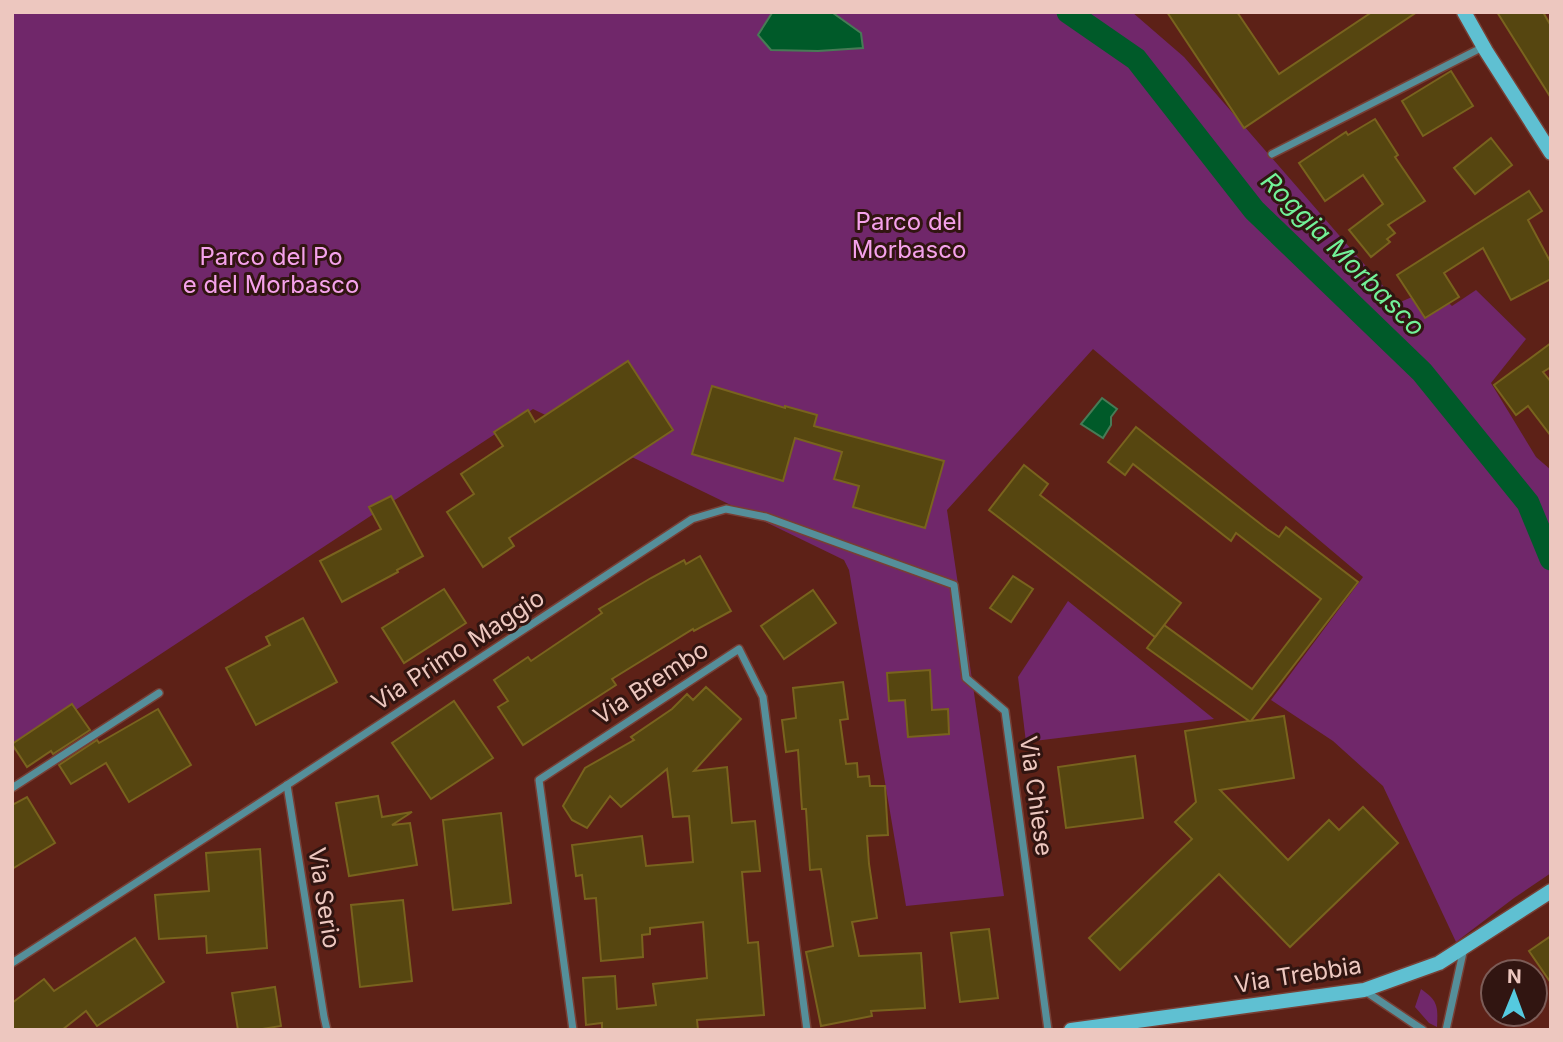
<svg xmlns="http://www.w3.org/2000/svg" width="1563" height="1042" viewBox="0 0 1563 1042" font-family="Inter,sans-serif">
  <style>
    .green { fill: #70276a }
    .water { fill: #005a29; stroke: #477b56; stroke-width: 2 }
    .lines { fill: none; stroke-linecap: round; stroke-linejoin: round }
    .canal { stroke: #005a29; stroke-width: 23 }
    .building { fill: #564610; stroke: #79631e; stroke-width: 2 }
    .street-casing { stroke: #773f35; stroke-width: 10 }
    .secondary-casing { stroke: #773f35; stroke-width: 17 }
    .street { stroke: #558f9a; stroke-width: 7 }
    .secondary { stroke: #5fc0d2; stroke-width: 14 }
    .labels { text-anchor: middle; stroke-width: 6; stroke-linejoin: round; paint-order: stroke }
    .park-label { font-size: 24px; fill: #f5a2eb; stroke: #311511 }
    .street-label { font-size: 24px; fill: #edc7bf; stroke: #311511 }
    .water-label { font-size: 26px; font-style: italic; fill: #72f198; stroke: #311511 }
  </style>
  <rect width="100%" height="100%" fill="#5d2117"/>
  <g class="green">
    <polygon points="12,12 1132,12 1184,57 1398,303 1433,288 1452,306 1476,290 1526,339 1491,383 1536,457 1551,470 1551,873 1514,898 1456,942 1383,786 1333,741 1271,700 1363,577 1093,349 947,510 1004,896 906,906 849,570 844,560 533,409 12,752"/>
    <polygon points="1068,601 1214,719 1026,742 1018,677"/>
    <path d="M1421 989C1438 1001 1438 1006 1437 1027L1429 1023 1415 1007Z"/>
  </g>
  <g class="water">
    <polygon points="772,13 833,13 861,33 863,48 818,51 771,50 758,35"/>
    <polygon points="1102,398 1117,409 1111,417 1111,425 1103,438 1081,424"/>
  </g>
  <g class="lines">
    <polyline class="canal" points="1068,12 1136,59 1254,210 1422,372 1528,503 1551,559"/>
  </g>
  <g class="building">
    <polygon points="1167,12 1237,12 1279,74 1372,12 1417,12 1244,128"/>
    <polygon points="1497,12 1543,12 1551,26 1551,98"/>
    <polygon points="1451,71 1473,106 1423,136 1402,101"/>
    <polygon points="1375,119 1398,155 1395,157 1425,201 1388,225 1395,233 1387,239 1390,242 1371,257 1349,230 1383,204 1363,175 1325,201 1299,163 1346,132 1348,135"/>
    <polygon points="1491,138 1512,165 1475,194 1454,168"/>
    <polygon points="1529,191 1542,211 1528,220 1551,263 1551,279 1511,300 1483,248 1444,273 1459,297 1425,318 1397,275"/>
    <polygon points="1551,343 1551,367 1543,372 1551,382 1551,436 1528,406 1516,415 1494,385"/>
    <polygon points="628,361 673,430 509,538 514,546 483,567 447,512 474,494 461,474 503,446 494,432 528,410 535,422"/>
    <polygon points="712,386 785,408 785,406 817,415 814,426 944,461 925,528 853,507 859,486 834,479 842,452 795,438 783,481 692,454"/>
    <polygon points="1136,427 1267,529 1279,537 1286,527 1358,582 1251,721 1284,716 1294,778 1220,790 1288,860 1329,820 1339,830 1363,807 1398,843 1290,947 1219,874 1120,970 1089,938 1192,839 1175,822 1196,802 1185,731 1249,721 1147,648 1164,625 1252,689 1321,599 1236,533 1231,541 1133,464 1125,475 1108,462"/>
    <polygon points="1024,465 1048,484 1040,495 1181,603 1155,637 989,510"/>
    <polygon points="391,496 423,556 397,570 398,572 342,602 320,561 381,529 369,507"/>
    <polygon points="700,556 731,611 694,631 693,629 612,679 616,685 523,745 498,707 508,701 494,680 528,657 531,661 602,613 599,609 651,578 684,560 686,564"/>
    <polygon points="1013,576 1033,589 1011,622 990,608"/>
    <polygon points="444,589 466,623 404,663 382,628"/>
    <polygon points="813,590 836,623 784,659 761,626"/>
    <polygon points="303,618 337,682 256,725 226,668 270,645 266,637"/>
    <polygon points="930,670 932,710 948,709 949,734 908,737 905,700 889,701 887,673"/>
    <polygon points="843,682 848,719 840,720 846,764 857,763 858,777 869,776 870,786 885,786 888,835 867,836 869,864 877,918 852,922 859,956 921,953 925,1008 871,1011 872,1016 821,1026 806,952 833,946 821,869 810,870 806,809 802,809 798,750 786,752 782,720 796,718 793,688"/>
    <polygon points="706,687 741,719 694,771 727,767 732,823 755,821 760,871 742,872 748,943 758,942 764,1015 697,1020 698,1030 602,1030 602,1023 586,1025 583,978 615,976 617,1009 656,1005 653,984 707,978 703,922 650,928 650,934 642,935 643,957 601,961 596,898 585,899 582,875 576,876 572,845 642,836 646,866 693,862 689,816 673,817 667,769 621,807 610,796 587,828 572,820 563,806 585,768 634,740 631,737 672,709 687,694 693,700"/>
    <polygon points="454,701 493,758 431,799 392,743"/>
    <polygon points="72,704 90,730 53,754 51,751 27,767 12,744"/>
    <polygon points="158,709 191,765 129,802 106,763 71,784 59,765 97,740 99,743"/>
    <polygon points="1135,756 1143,818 1066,828 1058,767"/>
    <polygon points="378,796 382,817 412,812 392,825 410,823 417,865 349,876 336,803"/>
    <polygon points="27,797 55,843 12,869 12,805"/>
    <polygon points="501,813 511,903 453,910 443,820"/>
    <polygon points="260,849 267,948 207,953 206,936 159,939 155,895 209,891 206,853"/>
    <polygon points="403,900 412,981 360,987 351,905"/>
    <polygon points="989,929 998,998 960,1002 951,933"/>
    <polygon points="1551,936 1551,983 1529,951"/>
    <polygon points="135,938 164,982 97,1026 86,1011 62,1030 12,1030 12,1003 44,979 54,991"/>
    <polygon points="275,987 281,1026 256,1030 238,1030 232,993"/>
  </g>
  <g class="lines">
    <defs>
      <g id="street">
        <polyline points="1272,154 1483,47"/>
        <polyline points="287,785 324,1017 327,1030"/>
        <polyline points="12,788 159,693"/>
        <polyline points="12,963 287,785 692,519 726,509 766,517 954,585 966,678 1005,711 1048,1030"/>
        <polyline points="1365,991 1423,1030"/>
        <polyline points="573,1030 539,780 739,649 763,697 807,1030"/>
        <polyline points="1446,1030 1464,948"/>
      </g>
      <g id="secondary">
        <polyline points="1464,12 1486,51 1551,153"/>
        <polyline points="1071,1030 1364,990 1439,963 1551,891"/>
      </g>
    </defs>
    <use href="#street" class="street-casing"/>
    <use href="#secondary" class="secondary-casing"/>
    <use href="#street" class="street"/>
    <use href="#secondary" class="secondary"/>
  </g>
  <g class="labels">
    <g class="park-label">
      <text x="909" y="230">Parco del<tspan x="909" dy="28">Morbasco</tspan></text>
      <text x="271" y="265">Parco del Po<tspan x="271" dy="28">e del Morbasco</tspan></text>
    </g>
    <g class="street-label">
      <text transform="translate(458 650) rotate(-33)" y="8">Via Primo Maggio</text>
      <text transform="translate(651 683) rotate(-33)" y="8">Via Brembo</text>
      <text transform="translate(1036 796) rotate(82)" y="8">Via Chiese</text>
      <text transform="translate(324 898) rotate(81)" y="8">Via Serio</text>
      <text transform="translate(1298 975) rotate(-9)" y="8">Via Trebbia</text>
    </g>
    <g class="water-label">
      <text transform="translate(1343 254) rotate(45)" y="9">Roggia Morbasco</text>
    </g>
  </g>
  <rect width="1563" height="1042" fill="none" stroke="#edc7bf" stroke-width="28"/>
  <g transform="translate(1514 993) rotate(1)"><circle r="33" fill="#311511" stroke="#7c5c57" stroke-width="2"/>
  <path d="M0-5L12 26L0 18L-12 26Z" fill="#55cadf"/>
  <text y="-10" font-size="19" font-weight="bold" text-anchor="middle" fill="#edc7bf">N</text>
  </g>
</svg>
